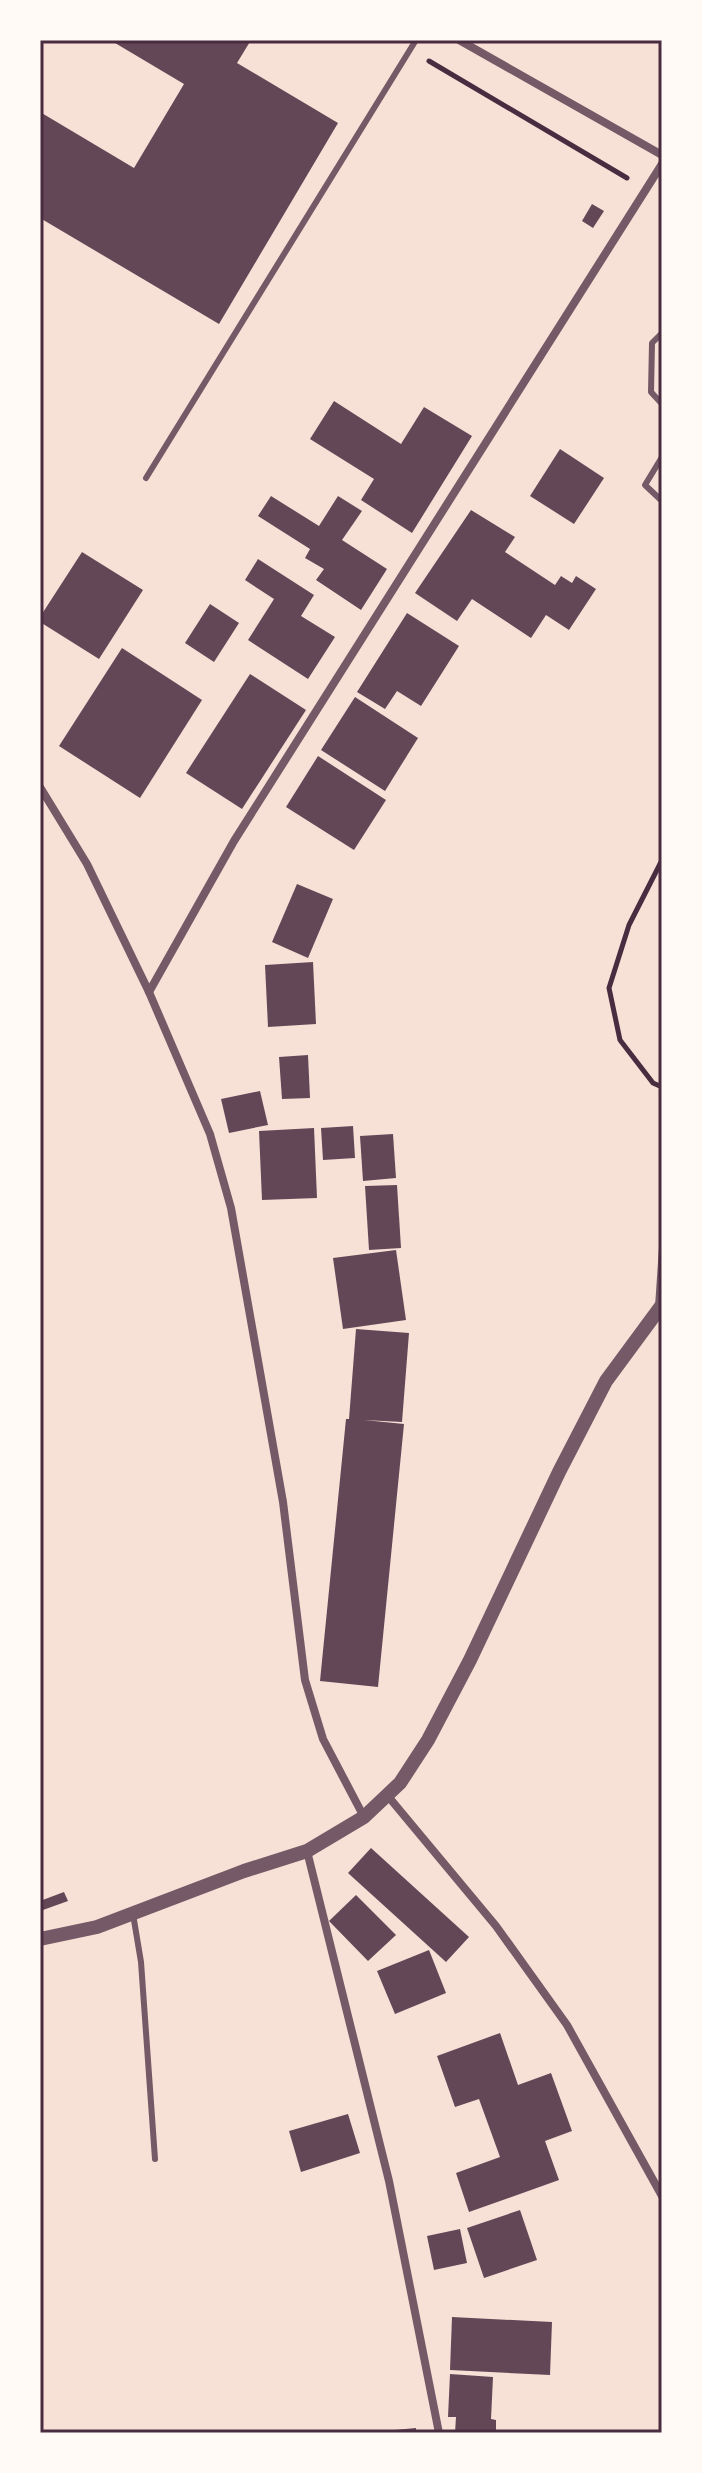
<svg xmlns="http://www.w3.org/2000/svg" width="702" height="2473" viewBox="0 0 702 2473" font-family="Arial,sans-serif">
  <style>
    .building { fill: #644757 }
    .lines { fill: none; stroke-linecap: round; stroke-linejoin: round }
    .path { stroke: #4a2c40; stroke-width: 5 }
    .service { stroke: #755966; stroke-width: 6 }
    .minor { stroke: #755966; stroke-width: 8 }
    .tertiary { stroke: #755966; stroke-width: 14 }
    .neatline { fill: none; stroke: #4a2c40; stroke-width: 3 }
  </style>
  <rect width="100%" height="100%" fill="#f7e1d7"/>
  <g class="building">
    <polygon points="110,40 251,40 237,63 338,123 219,324 40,218 40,112 134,168 184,84"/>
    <polygon points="592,204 604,211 593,228 582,221"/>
    <polygon points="334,401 401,444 424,407 472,436 412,533 361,500 374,479 310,439"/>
    <polygon points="560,449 604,478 574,524 530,496"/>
    <polygon points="271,496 319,526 338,496 362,511 342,540 387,569 361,610 316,580 324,569 305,558 310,549 258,516"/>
    <polygon points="471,510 515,537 505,552 555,585 561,576 572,583 576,576 596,589 569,630 546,615 531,638 472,599 457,621 415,593"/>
    <polygon points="82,552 143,590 99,659 40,622 40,617"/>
    <polygon points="258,559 314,595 301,616 335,637 308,679 248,640 274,599 245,580"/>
    <polygon points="210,604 239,623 214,662 185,643"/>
    <polygon points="407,613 459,646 421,706 397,691 385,709 357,692"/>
    <polygon points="122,648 202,700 140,798 59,746"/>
    <polygon points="250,674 306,710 242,809 186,773"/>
    <polygon points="355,697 418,738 385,791 321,750"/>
    <polygon points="318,756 386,800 354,850 286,807"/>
    <polygon points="297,884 333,899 308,958 272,942"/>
    <polygon points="313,962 316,1024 268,1027 265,965"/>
    <polygon points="308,1055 310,1098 282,1099 279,1057"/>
    <polygon points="260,1091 268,1125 229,1133 221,1099"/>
    <polygon points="353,1126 355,1158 323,1160 321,1128"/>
    <polygon points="314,1128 317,1198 262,1200 259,1131"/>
    <polygon points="393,1134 396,1178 363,1181 360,1136"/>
    <polygon points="397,1185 401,1248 369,1250 365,1186"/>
    <polygon points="396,1250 406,1320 343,1329 333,1258"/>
    <polygon points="356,1329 409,1333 402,1422 364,1420 404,1424 378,1687 320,1681 346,1419 349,1419"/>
    <polygon points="371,1848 469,1937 446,1962 348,1873"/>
    <polygon points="64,1892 68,1901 43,1910 40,1901"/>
    <polygon points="356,1895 396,1935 368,1961 329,1921"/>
    <polygon points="429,1950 446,1993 395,2014 377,1971"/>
    <polygon points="500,2033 518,2085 551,2073 572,2131 545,2141 559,2180 469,2212 456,2173 500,2157 479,2099 455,2107 437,2056"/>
    <polygon points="348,2114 360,2153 301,2172 289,2131"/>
    <polygon points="520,2210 537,2260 484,2278 467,2228"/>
    <polygon points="460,2229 467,2263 434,2270 427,2236"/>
    <polygon points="452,2317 552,2322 550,2375 450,2370"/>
    <polygon points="450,2374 493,2377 491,2419 496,2420 496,2433 455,2433 456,2417 448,2417"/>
    <polygon points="416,2428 416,2433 384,2433 384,2431"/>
  </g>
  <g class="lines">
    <g class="path">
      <polyline points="429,61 627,178"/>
      <polyline points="662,860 629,925 609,988 620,1040 653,1083 662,1087"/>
    </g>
    <g class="service">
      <polyline points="662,333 652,343 651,392 662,404"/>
      <polyline points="662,457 645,485 662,501"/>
      <polyline points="146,478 416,40"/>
      <polyline points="658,1307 662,1247"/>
      <polyline points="133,1914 141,1962 155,2159"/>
    </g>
    <g class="minor">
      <polyline points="459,40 662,155"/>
      <polyline points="40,787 87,864 149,992 210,1134 231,1208 283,1502 305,1680 323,1739 364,1817"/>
      <polyline points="149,992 234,841 662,164"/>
      <polyline points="387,1795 496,1926 567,2025 662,2196"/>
      <polyline points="307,1851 389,2181 439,2433"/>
    </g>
    <polyline class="tertiary" points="40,1939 97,1927 244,1871 307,1851 364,1817 400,1783 428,1740 470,1660 559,1472 606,1381 662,1305"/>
  </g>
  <rect width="702" height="2473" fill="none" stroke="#fffaf5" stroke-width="84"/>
  <rect x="42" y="42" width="618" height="2389" class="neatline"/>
</svg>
